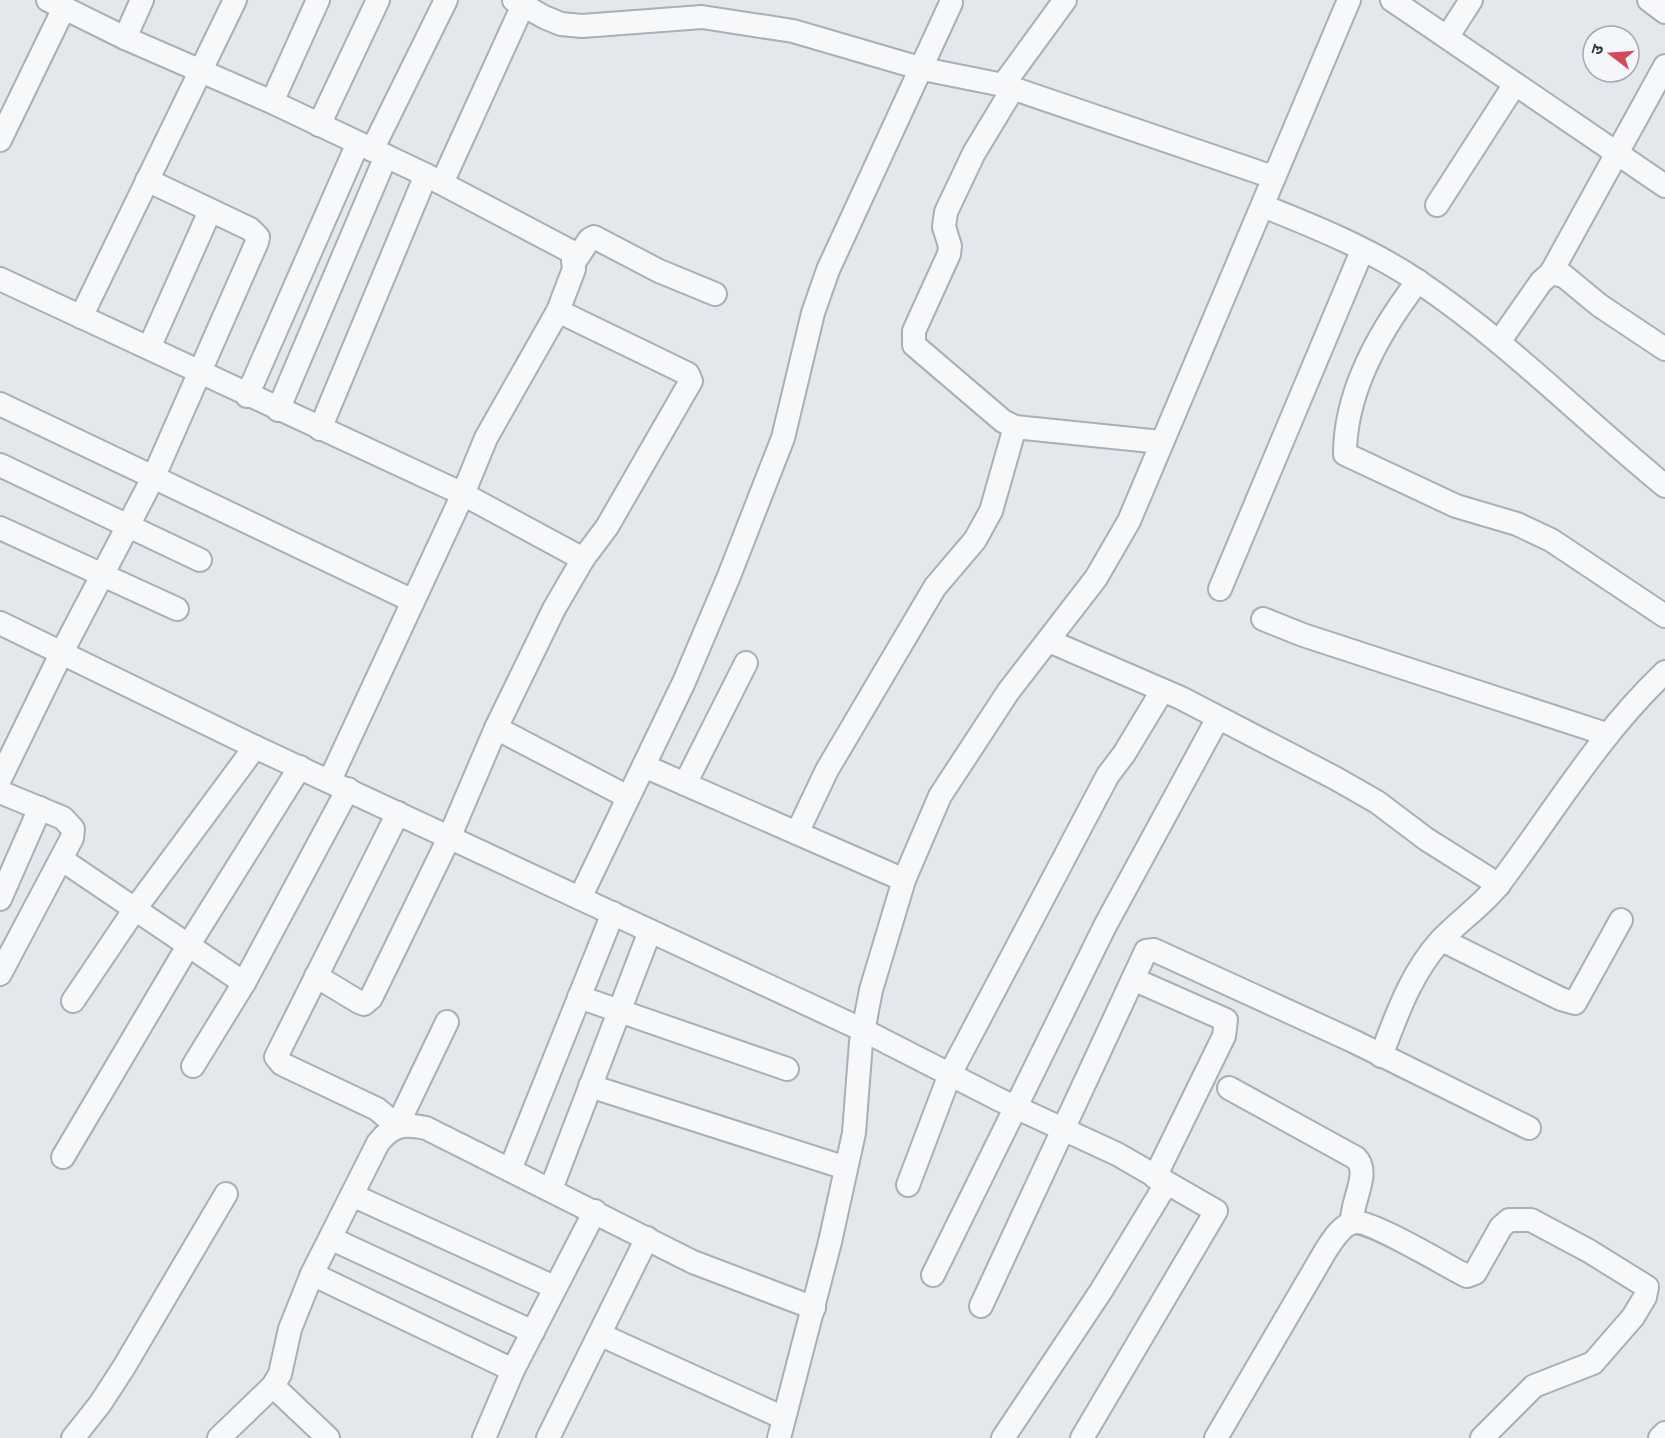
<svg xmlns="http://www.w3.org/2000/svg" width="1665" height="1438" viewBox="0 0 1665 1438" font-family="'Roboto Condensed','Noto Sans Devanagari',sans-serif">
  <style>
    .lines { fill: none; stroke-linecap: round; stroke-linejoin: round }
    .minor-casing { stroke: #a9aeb7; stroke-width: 26 }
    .minor { stroke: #f7f8fa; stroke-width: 22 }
  </style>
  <rect width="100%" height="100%" fill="#e4e7ec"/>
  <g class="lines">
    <defs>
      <g id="minor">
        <polyline points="48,0 125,38 272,102 426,175 572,252 574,269 558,311 486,438 463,494 330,780"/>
        <polyline points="514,0 544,17 561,24 582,26 702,17 793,31 923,69 1003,85 1273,177"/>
        <polyline points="1392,0 1665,186"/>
        <polyline points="1649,0 1665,12"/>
        <polyline points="1448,36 1471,0"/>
        <polyline points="125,38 142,0"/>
        <polyline points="1003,85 1010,91 1009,95 974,153 946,212 944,227 950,246 949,254 914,331 914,345 1003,421 1015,427 1161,442"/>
        <polyline points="1003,85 1065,0"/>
        <polyline points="272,102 318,0"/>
        <polyline points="319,125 378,0"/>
        <polyline points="0,140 64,8"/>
        <polyline points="372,150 446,0"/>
        <polyline points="442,183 523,5"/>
        <polyline points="1437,205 1515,84"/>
        <path d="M1263 206C1316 227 1372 250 1419 282 1507 341 1583 419 1665 486"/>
        <polyline points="575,261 589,240 594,237 659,271 715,294"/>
        <polyline points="1551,273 1665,66"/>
        <polyline points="0,279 463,494 583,559"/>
        <path d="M1418 281C1381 329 1345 391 1345 454L1456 506 1517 524 1551 540 1665 616"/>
        <polyline points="81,317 235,0"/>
        <polyline points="1499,342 1541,282 1551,273 1564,276 1599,305 1665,349"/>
        <polyline points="149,348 210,211"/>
        <polyline points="247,396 358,143"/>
        <polyline points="0,404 413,601"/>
        <polyline points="278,410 386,156"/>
        <polyline points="320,429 426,175"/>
        <polyline points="0,465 200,560"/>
        <polyline points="0,528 177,609"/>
        <polyline points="1220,589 1362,251"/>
        <polyline points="1263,619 1303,635 1606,734"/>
        <polyline points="0,623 255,747 863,1030 998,1099 1117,1154 1216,1211 1082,1438"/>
        <polyline points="1049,641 1181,698 1335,778 1377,802 1426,839 1499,885"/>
        <polyline points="496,728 628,797"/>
        <polyline points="644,766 904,880"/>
        <polyline points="0,779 62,652 154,476 257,242 258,237 250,229 147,180"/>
        <polyline points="685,784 746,663"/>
        <polyline points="0,792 63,818 73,829 72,838 0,974"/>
        <polyline points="398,813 276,1057 282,1064 377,1109 397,1126 447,1022"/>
        <polyline points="797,833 827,770 935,587 975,540 991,511 1015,427"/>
        <polyline points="61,859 244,983 348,789"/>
        <polyline points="580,898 684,682 729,576 783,438 813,313 828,270 951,3"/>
        <polyline points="0,899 40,808"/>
        <polyline points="1442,940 1561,999 1575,1003 1621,920"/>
        <polyline points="316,976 359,1002 364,1004 371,998 449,838 496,728 554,609 583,559 607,527 691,381 688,374 558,311"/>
        <polyline points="1133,979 1226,1020 1224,1036 1155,1177"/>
        <polyline points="579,997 787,1069"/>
        <polyline points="73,1001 135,909 255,747"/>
        <path d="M1381 1056C1397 1014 1411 973 1441 940 1460 920 1484 904 1500 883 1555 810 1598 736 1665 672"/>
        <polyline points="193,1066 244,983"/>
        <polyline points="590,1086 846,1168"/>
        <path d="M1229 1088 1356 1158C1371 1173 1351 1201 1352 1222"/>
        <polyline points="63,1157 188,946 300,767"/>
        <polyline points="510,1170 613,913"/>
        <polyline points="908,1185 950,1074 1108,775 1124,754 1162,691"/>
        <polyline points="551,1189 650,931"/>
        <polyline points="352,1195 554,1287"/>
        <polyline points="332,1239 533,1332"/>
        <polyline points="312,1274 513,1370"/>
        <polyline points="933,1275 1105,926 1218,718"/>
        <polyline points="981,1306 1146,951 1154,950 1353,1041 1529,1128"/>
        <polyline points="601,1335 784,1418"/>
        <polyline points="273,1386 328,1438"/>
        <polyline points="73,1438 100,1404 124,1367 226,1194"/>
        <path d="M219 1438 273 1386 280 1374 290 1329 312 1274 378 1143C392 1125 404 1123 426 1128L693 1262 814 1308"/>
        <polyline points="484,1438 513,1370 595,1211"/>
        <polyline points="548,1438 647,1238"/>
        <polyline points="779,1438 830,1242 854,1133 861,1042 871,990 904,880 940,796 1008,692 1096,578 1129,521 1349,0"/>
        <polyline points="1003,1438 1101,1291 1166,1184"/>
        <path d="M1216 1438 1326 1250C1332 1241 1341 1226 1352 1223 1367 1217 1448 1267 1467 1276L1475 1273 1501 1227 1509 1220H1531L1589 1251 1647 1287 1645 1297 1633 1317 1593 1363 1534 1386 1482 1438"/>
        <polyline points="1660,1438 1665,1433"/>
      </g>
    </defs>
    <use href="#minor" class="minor-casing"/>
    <use href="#minor" class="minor"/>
  </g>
  <g transform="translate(1611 54) rotate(287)"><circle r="28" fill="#f4f6f9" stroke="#a4a8b1" stroke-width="1.5"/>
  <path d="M0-4.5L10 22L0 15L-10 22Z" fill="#d1495b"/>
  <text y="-9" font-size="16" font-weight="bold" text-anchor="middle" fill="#2b3445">उ</text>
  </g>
</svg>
